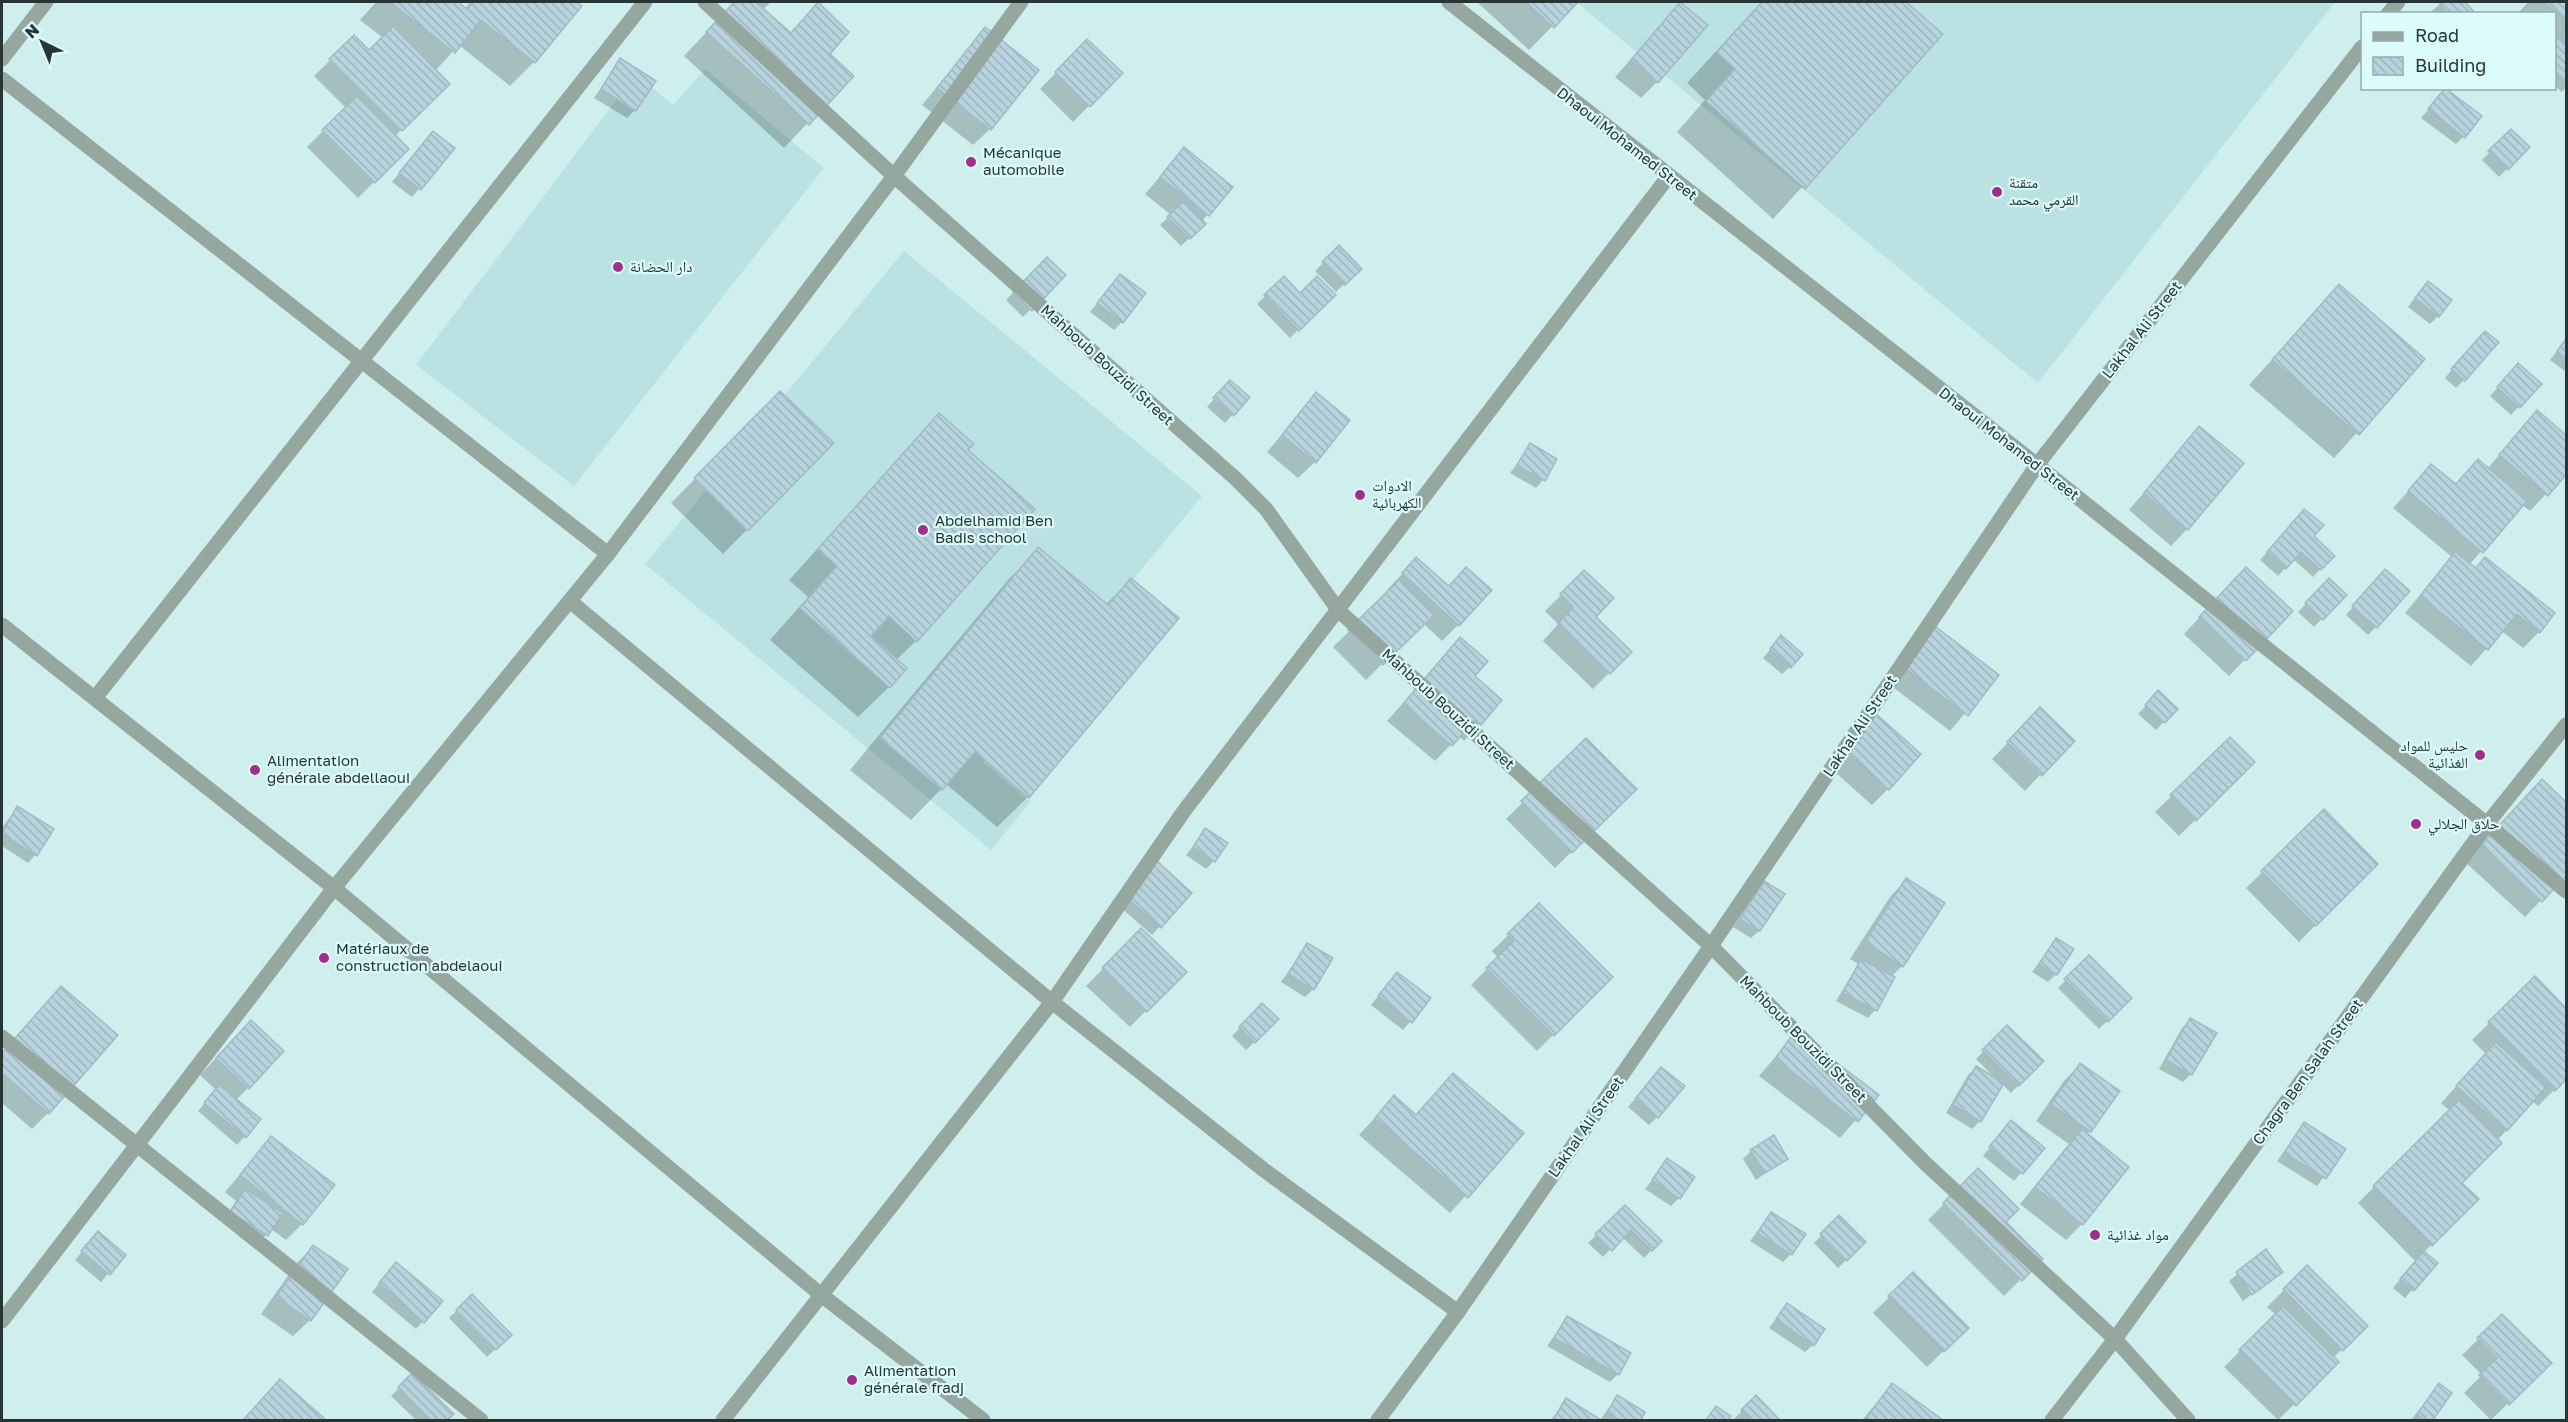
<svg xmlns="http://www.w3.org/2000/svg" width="2568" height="1422" viewBox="0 0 2568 1422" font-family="'Golos Text','Noto Naskh Arabic',sans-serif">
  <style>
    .built { fill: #bae2e2 }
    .shadow { fill: #0003 }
    .building { fill: url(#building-back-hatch); stroke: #a0bbc6; stroke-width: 1.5 }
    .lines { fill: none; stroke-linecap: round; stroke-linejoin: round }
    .minor { stroke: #95a79f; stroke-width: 15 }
    .poi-dot { fill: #a02e8b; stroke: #dcfcfc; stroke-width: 2 }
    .labels { text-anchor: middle; stroke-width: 4.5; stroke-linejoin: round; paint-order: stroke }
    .street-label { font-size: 15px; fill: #283535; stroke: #dcfcfc }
    .poi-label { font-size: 15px; fill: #283535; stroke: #dcfcfc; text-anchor: start }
  </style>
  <defs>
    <pattern id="building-back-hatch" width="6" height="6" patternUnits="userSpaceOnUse" patternTransform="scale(1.5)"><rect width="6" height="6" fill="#b7d3de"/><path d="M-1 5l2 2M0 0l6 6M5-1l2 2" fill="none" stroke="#9db6bf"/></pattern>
  </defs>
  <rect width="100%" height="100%" fill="#cfefee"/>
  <g class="built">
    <polygon points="1576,2 2335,2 2038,383"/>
    <polygon points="705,69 824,168 574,486 416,365 636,74 673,105"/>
    <polygon points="904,251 1202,496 983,762 1030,802 991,850 645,564"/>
  </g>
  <g class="shadow">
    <polygon points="376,2 456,2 465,9 470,2 574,2 580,7 534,62 510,86 459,45 435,71 448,84 395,136 407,149 358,198 307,147 346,108 314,76 354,37 369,52 383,38 360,20"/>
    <polygon points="735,2 771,2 763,9 789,34 818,5 828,54 852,76 784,148 684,56"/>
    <polygon points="1477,2 1576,2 1529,50"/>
    <polygon points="1761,2 1904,2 1941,34 1773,219 1677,132 1705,100 1687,83"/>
    <polygon points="2442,2 2463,2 2474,14 2434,14 2432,11"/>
    <polygon points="2528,2 2566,2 2566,87 2562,92 2554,85 2554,14 2522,14 2520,11"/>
    <polygon points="1680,4 1657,82 1641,98 1615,77"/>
    <polygon points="985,29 990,129 973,145 922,105"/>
    <polygon points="1087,41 1121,73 1073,122 1040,89"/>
    <polygon points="620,60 635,110 627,118 594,98"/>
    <polygon points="2445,90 2463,137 2456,144 2421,118"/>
    <polygon points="2511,131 2528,147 2499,177 2482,160"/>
    <polygon points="426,141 453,149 412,197 392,182"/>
    <polygon points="1184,149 1231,187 1202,221 1204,224 1181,246 1160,225 1171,215 1145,194"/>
    <polygon points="1339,247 1360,269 1336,292 1315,271"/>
    <polygon points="1047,259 1064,275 1023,317 1006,300"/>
    <polygon points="1120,276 1122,322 1114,330 1090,312"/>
    <polygon points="1284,278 1300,295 1333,295 1290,338 1257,304"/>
    <polygon points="2339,286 2423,359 2334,458 2249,385"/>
    <polygon points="2420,291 2438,316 2430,324 2408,307"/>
    <polygon points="2566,339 2566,372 2550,360"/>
    <polygon points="2477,340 2464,380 2456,388 2445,378"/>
    <polygon points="2511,373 2540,384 2511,415 2490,396"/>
    <polygon points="1222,390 1248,397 1225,423 1207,407"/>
    <polygon points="780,393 832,443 723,554 671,503"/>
    <polygon points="1316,394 1315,462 1298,478 1267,452"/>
    <polygon points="2537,412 2566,437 2566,473 2530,511 2522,505 2469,565 2475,569 2485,559 2539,632 2523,648 2502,631 2471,666 2405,613 2452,557 2393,508 2431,466 2455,485 2478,461 2487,469"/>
    <polygon points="939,415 966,450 916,641 896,660 889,687 858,717 770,640 808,597 789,580"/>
    <polygon points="2199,428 2187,529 2171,546 2129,510"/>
    <polygon points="1531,445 1543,480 1536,488 1510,473"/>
    <polygon points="2297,519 2333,556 2313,577 2293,559 2278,576 2260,560"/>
    <polygon points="1038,549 1105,605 1131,580 1028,797 997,827 946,784 911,820 850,770 1008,580"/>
    <polygon points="1416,559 1458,625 1442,641 1423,623 1366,680 1333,647 1389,592 1387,590"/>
    <polygon points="1584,572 1594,617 1630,652 1593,689 1543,641 1558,624 1545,611"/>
    <polygon points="2377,579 2376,627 2368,635 2346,615"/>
    <polygon points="2329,580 2345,595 2314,627 2298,612"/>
    <polygon points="2230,585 2291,611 2229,676 2184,634"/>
    <polygon points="1460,639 1473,676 1500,700 1464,741 1459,736 1435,761 1387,721"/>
    <polygon points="1915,642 1997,675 1950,731 1885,681"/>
    <polygon points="1774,645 1790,667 1782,674 1763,658"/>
    <polygon points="2159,692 2176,709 2156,730 2138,714"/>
    <polygon points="2024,726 2041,774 2025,791 1992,759"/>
    <polygon points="1859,731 1888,789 1872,805 1828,766"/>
    <polygon points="2230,739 2253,762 2179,836 2155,812"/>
    <polygon points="1586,740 1635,789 1555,868 1506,819"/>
    <polygon points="2542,781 2566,804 2566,874 2525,917 2465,862"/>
    <polygon points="17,807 35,855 28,863 2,846 2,828"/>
    <polygon points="2324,812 2376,864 2299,942 2246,888"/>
    <polygon points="1206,830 1214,861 1206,869 1186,855"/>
    <polygon points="1149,871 1190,893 1152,935 1119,906"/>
    <polygon points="1906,880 1902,966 1891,977 1875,1010 1868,1018 1836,1001 1858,964 1850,959 1890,897"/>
    <polygon points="1764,883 1759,931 1751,938 1733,927"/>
    <polygon points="1539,905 1611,977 1537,1051 1471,985 1498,958 1492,951"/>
    <polygon points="1141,930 1184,972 1130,1027 1086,986"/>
    <polygon points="2056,940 2056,974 2048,982 2032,972"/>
    <polygon points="1307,945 1313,989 1305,997 1281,982"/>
    <polygon points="2089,957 2130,998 2099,1029 2058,988"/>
    <polygon points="2535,978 2566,1010 2566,1078 2538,1106 2532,1101 2460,1183 2477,1199 2424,1252 2436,1263 2405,1298 2393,1288 2415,1261 2358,1203 2450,1111 2441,1103 2486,1054 2472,1040"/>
    <polygon points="1389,982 1429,999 1403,1030 1371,1005"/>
    <polygon points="61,988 48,1113 32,1129 2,1103 2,1053"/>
    <polygon points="1262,1005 1277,1019 1246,1050 1232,1036"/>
    <polygon points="2190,1020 2191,1074 2183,1082 2159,1069 2182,1028"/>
    <polygon points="2007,1027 2042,1061 2011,1093 2002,1084 1980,1121 1972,1129 1946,1113 1968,1075 1976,1068 1994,1077 1976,1059"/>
    <polygon points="1796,1033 1877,1095 1840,1138 1759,1076"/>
    <polygon points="235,1038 248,1088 236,1100 259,1120 237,1145 198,1111 216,1090 200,1075"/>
    <polygon points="2080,1065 2090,1131 2086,1135 2082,1224 2066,1240 2020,1204 2069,1144 2036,1121 2064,1081"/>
    <polygon points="1453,1075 1522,1133 1450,1213 1359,1135 1394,1097 1415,1116"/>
    <polygon points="1653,1077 1657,1117 1649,1125 1628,1107"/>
    <polygon points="2304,1124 2344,1149 2317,1186 2277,1161"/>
    <polygon points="2004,1130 2042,1148 2014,1181 1983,1156"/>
    <polygon points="271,1138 302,1224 286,1240 271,1229 259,1243 224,1220 236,1201 225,1192"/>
    <polygon points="1751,1151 1786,1158 1756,1180 1743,1159"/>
    <polygon points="1668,1159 1679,1198 1671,1206 1645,1189"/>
    <polygon points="1978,1170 2004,1222 2041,1259 2004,1296 1928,1220"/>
    <polygon points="1625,1207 1660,1241 1644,1258 1622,1237 1603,1257 1588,1243"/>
    <polygon points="1771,1214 1791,1254 1783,1262 1750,1241"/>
    <polygon points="1839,1217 1864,1242 1838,1268 1814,1243"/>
    <polygon points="91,1241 124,1255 101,1282 75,1260"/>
    <polygon points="313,1247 310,1320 293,1336 261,1314 297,1263"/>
    <polygon points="2266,1251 2281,1272 2243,1301 2229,1281"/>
    <polygon points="2307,1267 2366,1326 2333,1358 2337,1362 2278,1420 2224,1367 2276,1315 2267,1307"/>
    <polygon points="389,1271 423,1321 416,1329 372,1292"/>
    <polygon points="1913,1274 1967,1328 1927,1367 1873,1313"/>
    <polygon points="472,1296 510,1335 487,1357 449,1318"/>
    <polygon points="1787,1305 1813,1345 1805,1352 1769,1328"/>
    <polygon points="2502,1316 2549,1363 2491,1420 2464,1393 2482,1375 2462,1355"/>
    <polygon points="1567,1318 1618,1374 1610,1382 1547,1346"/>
    <polygon points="412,1375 452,1414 445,1420 416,1420 391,1396"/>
    <polygon points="1892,1385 1941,1420 1862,1420"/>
    <polygon points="2439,1385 2450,1393 2431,1420 2411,1420"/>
    <polygon points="264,1397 323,1419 243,1420"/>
    <polygon points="1617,1397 1643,1413 1639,1420 1600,1420"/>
    <polygon points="1756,1397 1778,1420 1734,1419"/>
    <polygon points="1566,1400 1599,1420 1551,1420"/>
  </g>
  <g class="building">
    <polygon points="390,2 458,2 467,9 473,2 576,2 582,6 535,63 481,20 455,53"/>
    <polygon points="734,2 756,2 791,33 818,2 849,32 830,54 854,76 809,125 706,32"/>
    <polygon points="1526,2 1578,2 1554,28"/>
    <polygon points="1680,2 1708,25 1658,83 1631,60"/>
    <polygon points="1762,2 1906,2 1943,34 1805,189 1706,101 1735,69 1717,52"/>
    <polygon points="2439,2 2465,2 2476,14 2448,14"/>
    <polygon points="2544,2 2566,2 2566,19"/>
    <polygon points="393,26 450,84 402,131 329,59 354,35 369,50"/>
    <polygon points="985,27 1039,70 991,130 937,88"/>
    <polygon points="2554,33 2566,44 2566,81 2554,70"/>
    <polygon points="1087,39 1123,73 1090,107 1055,72"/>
    <polygon points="620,58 656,81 636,111 601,89"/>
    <polygon points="2445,88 2482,116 2465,138 2428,109"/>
    <polygon points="357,96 409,149 375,183 322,130"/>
    <polygon points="2511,129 2530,147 2508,170 2488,151"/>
    <polygon points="433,131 455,148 421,190 399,173"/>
    <polygon points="1184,147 1233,187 1209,216 1160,177"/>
    <polygon points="1184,201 1206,224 1190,239 1167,217"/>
    <polygon points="1339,245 1362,269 1345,285 1322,262"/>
    <polygon points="1047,257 1066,275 1032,311 1013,292"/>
    <polygon points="1120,274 1146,293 1123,323 1097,303"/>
    <polygon points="1284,276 1300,293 1317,276 1336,295 1299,331 1264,295"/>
    <polygon points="2428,281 2452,300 2439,317 2415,298"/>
    <polygon points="2339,284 2425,359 2359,435 2272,360"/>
    <polygon points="2485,331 2499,342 2465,381 2451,369"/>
    <polygon points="2566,339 2566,359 2557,351"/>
    <polygon points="2518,363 2542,384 2520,408 2497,387"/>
    <polygon points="1230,380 1250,397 1234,416 1213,398"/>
    <polygon points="780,391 834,443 748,531 694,478"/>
    <polygon points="1316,392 1350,420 1316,463 1282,435"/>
    <polygon points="2537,410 2566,435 2566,475 2548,496 2499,455"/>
    <polygon points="939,413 974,444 968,450 1035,509 917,642 889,616 871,636 907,668 890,688 800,608 837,566 818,549"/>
    <polygon points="2199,426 2244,463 2188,530 2144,493"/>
    <polygon points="1530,443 1557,459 1545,481 1517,465"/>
    <polygon points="2478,459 2527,501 2483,553 2408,491 2431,464 2456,484"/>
    <polygon points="2304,509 2324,525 2314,536 2335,556 2321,570 2301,552 2286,569 2267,552"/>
    <polygon points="1038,547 1108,605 1131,578 1179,618 1029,798 975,752 942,790 880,738"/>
    <polygon points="2455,552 2476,568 2485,557 2555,613 2540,633 2517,614 2488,650 2420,596"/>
    <polygon points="1416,557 1449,586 1466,567 1492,590 1459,626 1402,573"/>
    <polygon points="2246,567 2293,611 2246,661 2199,617"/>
    <polygon points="2385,569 2410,591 2377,628 2352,606"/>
    <polygon points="1584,570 1614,598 1596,617 1632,652 1610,674 1558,624 1573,607 1560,594"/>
    <polygon points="2329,578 2347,595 2323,620 2305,603"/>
    <polygon points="1400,579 1435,614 1383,665 1348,630"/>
    <polygon points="1932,624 1999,675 1968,716 1900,664"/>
    <polygon points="1781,635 1803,654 1791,668 1770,649"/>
    <polygon points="1460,637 1488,661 1475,676 1502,700 1481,725 1475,720 1452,746 1403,704"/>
    <polygon points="2158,690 2178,709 2165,723 2145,705"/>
    <polygon points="2040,707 2075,741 2042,776 2007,742"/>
    <polygon points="1875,713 1921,754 1889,790 1843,749"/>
    <polygon points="2230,737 2255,762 2196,821 2170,795"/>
    <polygon points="1586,738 1637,789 1572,853 1521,801"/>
    <polygon points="2542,779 2566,802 2566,876 2542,902 2481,845"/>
    <polygon points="17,806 54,829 37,856 2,834"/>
    <polygon points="2324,809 2378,864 2316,926 2261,871"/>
    <polygon points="1205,828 1228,843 1215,862 1193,847"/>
    <polygon points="1157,861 1192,893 1161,928 1126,897"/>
    <polygon points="1906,878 1945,903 1903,967 1865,942"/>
    <polygon points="1764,881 1785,894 1760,931 1740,919"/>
    <polygon points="1539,903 1613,977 1554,1036 1486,968 1514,941 1507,934"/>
    <polygon points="1141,928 1187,972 1147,1012 1102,968"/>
    <polygon points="2056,938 2074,949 2057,975 2039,964"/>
    <polygon points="1307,943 1333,958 1314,990 1288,974"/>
    <polygon points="2089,955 2132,998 2108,1022 2064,979"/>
    <polygon points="1861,959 1895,977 1877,1011 1843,993"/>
    <polygon points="1397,972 1431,998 1412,1023 1378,996"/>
    <polygon points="2535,976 2566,1008 2566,1080 2555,1091 2488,1022"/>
    <polygon points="61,986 118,1035 49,1114 2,1073 2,1053"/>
    <polygon points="1262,1003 1279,1019 1255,1043 1239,1027"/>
    <polygon points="2190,1018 2217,1033 2192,1075 2166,1060"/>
    <polygon points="251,1020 284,1051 249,1089 216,1058"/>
    <polygon points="2007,1025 2044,1061 2019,1086 1982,1050"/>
    <polygon points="1795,1031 1879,1095 1858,1122 1775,1059"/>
    <polygon points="2496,1042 2546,1087 2507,1131 2456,1086"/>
    <polygon points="2080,1063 2120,1091 2091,1132 2051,1104"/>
    <polygon points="1976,1066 2004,1083 1981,1122 1953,1105"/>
    <polygon points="1661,1067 1685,1086 1658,1118 1635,1099"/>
    <polygon points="1453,1073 1524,1133 1468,1198 1375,1118 1394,1095 1416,1115"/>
    <polygon points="219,1085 261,1119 246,1138 204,1103"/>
    <polygon points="2459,1100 2502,1143 2462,1183 2479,1199 2432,1246 2373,1186"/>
    <polygon points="2011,1120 2045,1148 2023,1174 1989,1147"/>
    <polygon points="2304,1122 2346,1149 2326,1179 2284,1153"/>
    <polygon points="2082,1129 2129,1167 2083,1225 2035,1187"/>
    <polygon points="1774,1135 1788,1159 1765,1173 1750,1150"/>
    <polygon points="271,1136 335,1185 303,1225 240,1175"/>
    <polygon points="1667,1158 1695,1177 1680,1199 1652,1180"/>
    <polygon points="1978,1168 2019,1209 2006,1222 2043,1259 2022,1281 1943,1203"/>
    <polygon points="245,1189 283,1213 268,1236 230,1212"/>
    <polygon points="1625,1205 1662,1241 1652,1251 1631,1230 1612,1251 1595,1234"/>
    <polygon points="1771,1212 1806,1234 1792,1255 1757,1233"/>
    <polygon points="1839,1215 1866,1242 1847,1261 1820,1234"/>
    <polygon points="98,1231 126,1255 110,1275 81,1251"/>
    <polygon points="313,1245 348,1269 311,1321 276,1297"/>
    <polygon points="2266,1249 2283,1272 2252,1295 2236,1272"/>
    <polygon points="2424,1251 2438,1263 2414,1291 2400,1279"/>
    <polygon points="396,1262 443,1301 424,1323 379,1283"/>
    <polygon points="2307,1265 2368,1326 2343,1351 2283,1289"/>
    <polygon points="1913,1272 1969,1328 1944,1352 1888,1296"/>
    <polygon points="472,1294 512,1335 496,1350 456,1310"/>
    <polygon points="1787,1303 1825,1329 1814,1346 1776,1319"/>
    <polygon points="2283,1306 2339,1362 2296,1406 2239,1350"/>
    <polygon points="2502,1314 2552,1363 2509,1405 2479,1375 2497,1358 2477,1338"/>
    <polygon points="1567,1316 1631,1353 1619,1375 1554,1338"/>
    <polygon points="412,1373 454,1414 447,1420 431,1420 398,1387"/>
    <polygon points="280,1379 325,1419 323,1420 243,1420"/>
    <polygon points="1892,1383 1943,1420 1865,1420"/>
    <polygon points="2439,1383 2452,1393 2433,1420 2425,1420 2417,1414"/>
    <polygon points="1617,1395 1645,1412 1641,1420 1620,1420 1607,1413"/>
    <polygon points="1756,1395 1780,1420 1751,1420 1741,1410"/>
    <polygon points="1566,1398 1601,1420 1558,1420 1554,1418"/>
    <polygon points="1716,1406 1731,1416 1728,1420 1706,1420"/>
  </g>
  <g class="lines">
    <g class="minor">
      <polyline points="705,2 894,176 1236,479 1266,509 1339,611 1711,946 1925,1163 2115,1339 2188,1420"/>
      <polyline points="1449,2 2037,465 2487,824 2566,891"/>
      <polyline points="2388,14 2398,2"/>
      <polyline points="2,59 46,2"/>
      <polyline points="2,79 608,554"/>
      <polyline points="571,602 1052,1002 1264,1170 1458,1312"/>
      <polyline points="2,625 334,888 820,1294 983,1420"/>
      <polyline points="95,698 645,2"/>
      <polyline points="2,1037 481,1420"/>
      <polyline points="2,1321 334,888 608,554 894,176 1021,2"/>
      <polyline points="723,1420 1052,1002 1184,811 1668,177"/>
      <polyline points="1378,1420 1458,1312 1711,946 2037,465 2362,47"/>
      <polyline points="2052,1420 2115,1339 2487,824 2566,725"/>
    </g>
  </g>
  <g class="poi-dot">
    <circle cx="971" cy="162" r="6"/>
    <circle cx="1997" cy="192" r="6"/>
    <circle cx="618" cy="267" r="6"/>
    <circle cx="1360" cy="495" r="6"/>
    <circle cx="923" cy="530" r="6"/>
    <circle cx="2480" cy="755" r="6"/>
    <circle cx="255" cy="770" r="6"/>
    <circle cx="2416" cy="824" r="6"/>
    <circle cx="324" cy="958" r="6"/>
    <circle cx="2095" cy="1235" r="6"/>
    <circle cx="852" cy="1380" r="6"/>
  </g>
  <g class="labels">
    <g class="street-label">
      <text transform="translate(1627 144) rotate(38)" y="5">Dhaoui Mohamed Street</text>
      <text transform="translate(2142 330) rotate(-52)" y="5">Lakhal Ali Street</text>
      <text transform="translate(1107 365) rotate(42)" y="5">Mahboub Bouzidi Street</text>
      <text transform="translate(2009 444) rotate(38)" y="5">Dhaoui Mohamed Street</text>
      <text transform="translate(1448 709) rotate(42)" y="5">Mahboub Bouzidi Street</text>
      <text transform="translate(1860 726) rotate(-56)" y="5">Lakhal Ali Street</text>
      <text transform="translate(1803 1039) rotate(45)" y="5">Mahboub Bouzidi Street</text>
      <text transform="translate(2308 1072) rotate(-54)" y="5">Chagra Ben Salah Street</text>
      <text transform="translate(1586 1127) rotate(-55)" y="5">Lakhal Ali Street</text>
    </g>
    <g class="poi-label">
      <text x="983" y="158">Mécanique<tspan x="983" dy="17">automobile</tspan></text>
      <text x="2009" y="188">متقنة<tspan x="2009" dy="17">القرمي محمد</tspan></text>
      <text x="630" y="272">دار الحضانة</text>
      <text x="1372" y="491">الادوات<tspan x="1372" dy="17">الكهربائية</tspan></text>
      <text x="935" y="526">Abdelhamid Ben<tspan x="935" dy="17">Badis school</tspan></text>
      <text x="2468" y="751" text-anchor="end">حليس للمواد<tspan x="2468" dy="17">الغذائية</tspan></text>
      <text x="267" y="766">Alimentation<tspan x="267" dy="17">générale abdellaoui</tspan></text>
      <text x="2428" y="829">حلاق الجلالي</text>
      <text x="336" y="954">Matériaux de<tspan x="336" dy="17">construction abdelaoui</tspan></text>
      <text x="2107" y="1240">مواد غذائية</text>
      <text x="864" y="1376">Alimentation<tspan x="864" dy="17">générale fradj</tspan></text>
    </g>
  </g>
  <rect width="2568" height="1422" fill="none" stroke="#283535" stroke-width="6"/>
  <rect x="2361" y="12" width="195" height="78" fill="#dcfcfc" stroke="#94acac" stroke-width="1.5"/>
  <rect x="2373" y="32" width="30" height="9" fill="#95a79f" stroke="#94acac" stroke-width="1.5"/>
  <text x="2415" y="42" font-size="18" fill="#283535">Road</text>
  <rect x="2373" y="57" width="30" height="18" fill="url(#building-back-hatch)" stroke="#94acac" stroke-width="1.5"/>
  <text x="2415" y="72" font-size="18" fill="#283535">Building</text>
  <g transform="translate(42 42) rotate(317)" stroke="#dcfcfc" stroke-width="4.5" paint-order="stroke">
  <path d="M0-4.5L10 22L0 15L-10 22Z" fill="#283535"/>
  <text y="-9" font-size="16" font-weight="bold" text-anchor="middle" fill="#283535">N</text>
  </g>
</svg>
